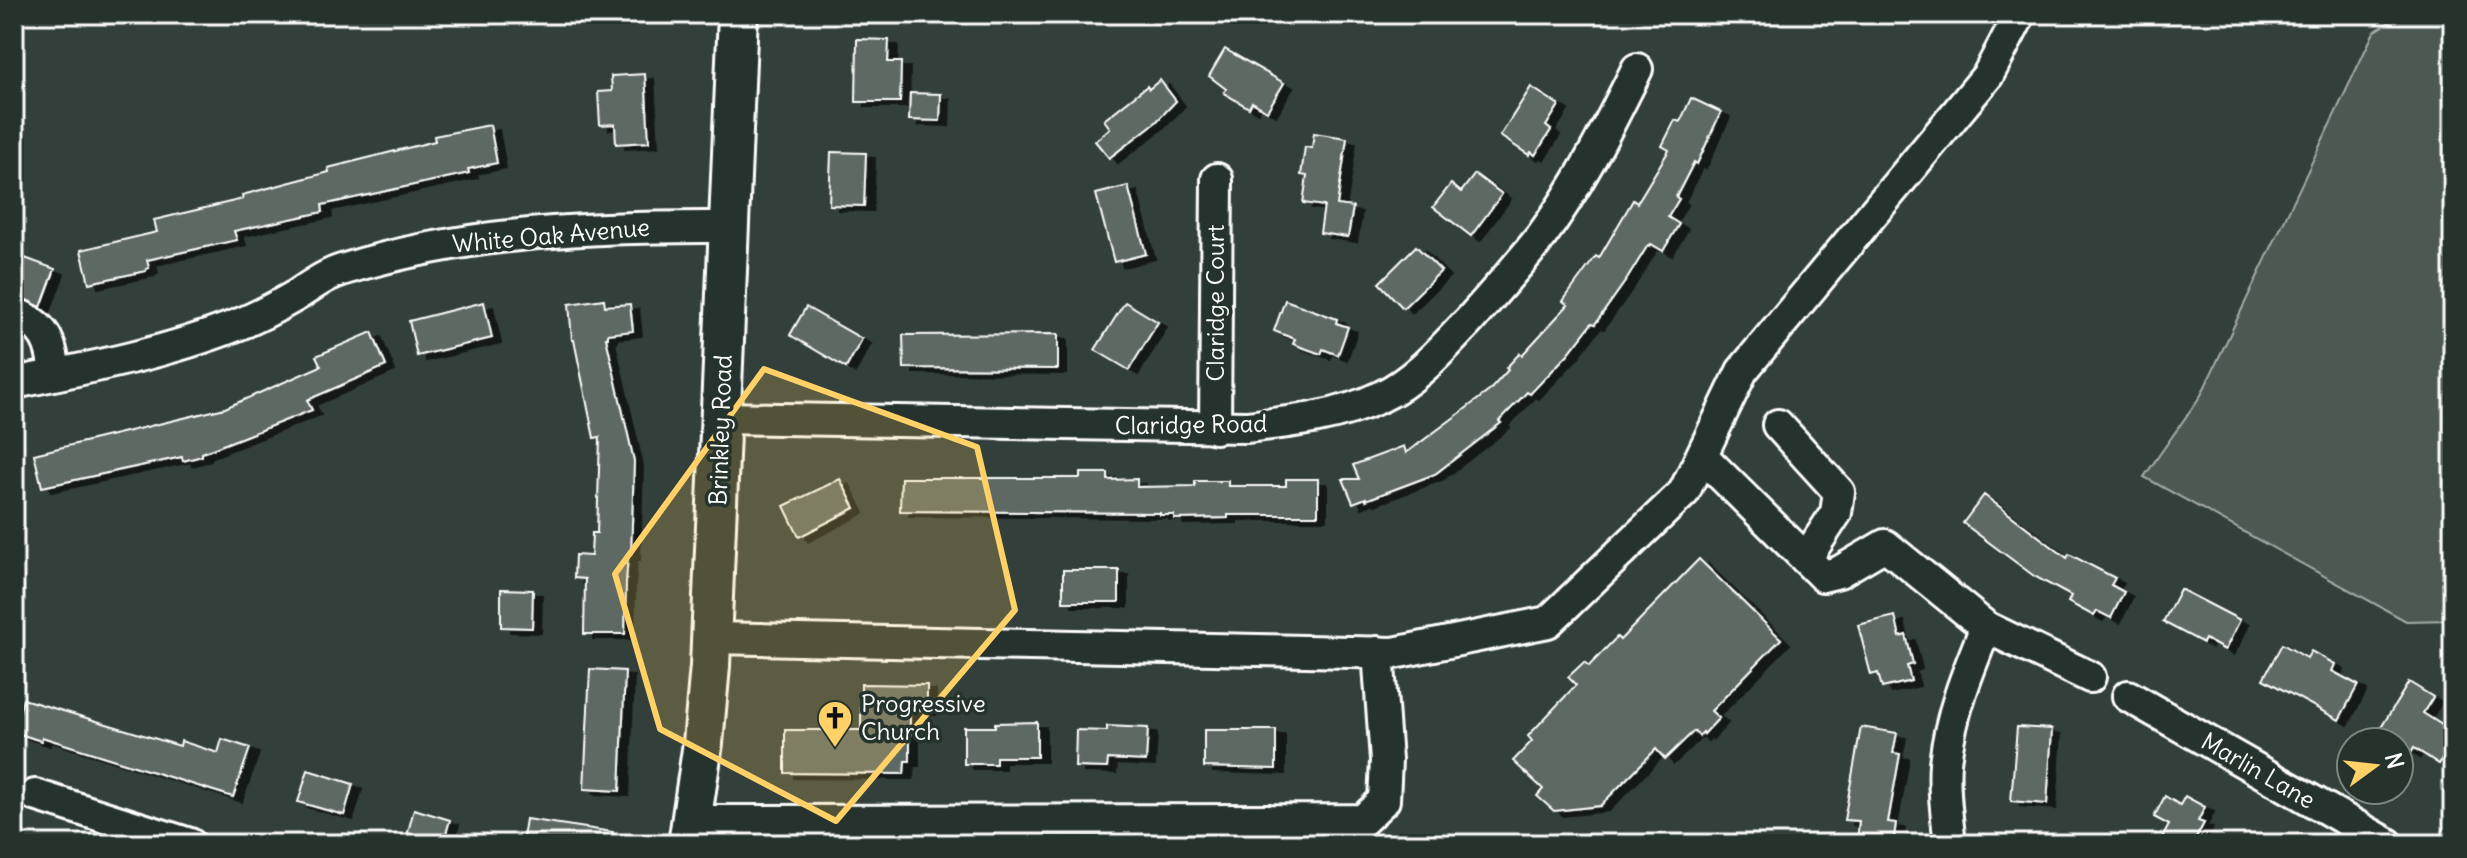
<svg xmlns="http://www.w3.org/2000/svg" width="2467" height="858" viewBox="0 0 2467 858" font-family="Delius,sans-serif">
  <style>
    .green { fill: #4d5853; stroke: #a6aca9; stroke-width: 2 }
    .building { fill: #5f6964; stroke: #fff; stroke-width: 2; filter: url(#shadow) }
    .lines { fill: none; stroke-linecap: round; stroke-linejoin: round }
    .minor-casing { stroke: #fff; stroke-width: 36 }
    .major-casing { stroke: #fff; stroke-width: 44 }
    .minor { stroke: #26332d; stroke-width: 30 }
    .major { stroke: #26332d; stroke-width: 38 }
    .marked { fill: #ffd166; fill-opacity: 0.2; stroke: #ffd166; stroke-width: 6; stroke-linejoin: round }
    .labels { text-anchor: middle; stroke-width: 7; stroke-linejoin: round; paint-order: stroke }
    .street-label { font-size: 24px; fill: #fff; stroke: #26332d }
    .poi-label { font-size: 24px; fill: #fff; stroke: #26332d; text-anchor: start }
  </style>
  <defs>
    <filter id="shadow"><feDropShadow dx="9" dy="5" stdDeviation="0" flood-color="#0009"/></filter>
  </defs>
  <rect width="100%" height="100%" fill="#333f3a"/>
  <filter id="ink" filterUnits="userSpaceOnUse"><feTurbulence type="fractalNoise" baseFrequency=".0125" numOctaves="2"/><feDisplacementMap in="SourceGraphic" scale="16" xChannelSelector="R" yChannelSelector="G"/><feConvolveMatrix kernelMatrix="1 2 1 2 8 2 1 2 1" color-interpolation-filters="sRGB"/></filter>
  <g filter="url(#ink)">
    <polygon class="green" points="2403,14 2453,14 2453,620 2406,621 2144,477 2201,395 2374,32"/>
    <g class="building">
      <polygon points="857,39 889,40 888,62 901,62 900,102 856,102"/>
      <polygon points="1225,49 1284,83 1267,111 1252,102 1249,108 1224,93 1226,89 1209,76"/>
      <polygon points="645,74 649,142 616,144 615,124 600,125 598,92 612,91 611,76"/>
      <polygon points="1160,80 1176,101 1156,122 1109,158 1095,141 1110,128 1104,120 1147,86 1149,89"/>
      <polygon points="1531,87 1559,105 1546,126 1551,130 1535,155 1531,152 1529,155 1500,136"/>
      <polygon points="910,93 941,94 940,121 909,120"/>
      <polygon points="1691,98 1721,112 1697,164 1694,162 1676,197 1679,199 1668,217 1679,224 1663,251 1651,244 1650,246 1648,245 1627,279 1595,324 1592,323 1568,354 1530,394 1527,392 1499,421 1501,423 1435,474 1366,500 1366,498 1353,503 1343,479 1359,479 1353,465 1404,446 1406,453 1456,416 1489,391 1508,370 1506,368 1520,353 1522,355 1568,305 1563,301 1596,256 1599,258 1633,200 1637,203 1669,150 1662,146 1675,120 1680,122"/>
      <polygon points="490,125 497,163 468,169 469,173 322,205 323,212 234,231 237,240 147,260 149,268 146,269 146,271 89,283 81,250 157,232 154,220 243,199 242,195 329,172 328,168 435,141 434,136"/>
      <polygon points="1314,133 1347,138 1337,205 1353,207 1348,237 1320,233 1324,206 1303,203 1307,176 1301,175 1305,147 1312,148"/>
      <polygon points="831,152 866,153 864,206 829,205"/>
      <polygon points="1475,174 1502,194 1471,236 1433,207 1451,184 1461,192"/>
      <polygon points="1128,186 1146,254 1114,262 1096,194"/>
      <polygon points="1416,246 1441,271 1403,308 1379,283"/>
      <polygon points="14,254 55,269 41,307 14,295"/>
      <polygon points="604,299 605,306 630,304 633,331 608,334 608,338 606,338 634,461 631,555 628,555 626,582 625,634 584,634 585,579 574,578 575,555 591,556 592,533 597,533 600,437 594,438 574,340 572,340 569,304"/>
      <polygon points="1285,300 1337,319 1336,323 1348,327 1338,355 1323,349 1321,354 1293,344 1295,339 1274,331"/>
      <polygon points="484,302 492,338 417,356 409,321"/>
      <polygon points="1125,302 1158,322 1129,370 1095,350"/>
      <polygon points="806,307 862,339 846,368 790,335"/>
      <polygon points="372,332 386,366 307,400 312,410 202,453 202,456 183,461 182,457 42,487 34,454 225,408 321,366 316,356"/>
      <polygon points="1058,334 1058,369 904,368 903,335"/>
      <polygon points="1080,473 1108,473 1108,480 1137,479 1137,487 1195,486 1195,481 1228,481 1228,486 1286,486 1286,479 1318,479 1318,515 1228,515 1228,518 1174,519 1174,515 1160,515 1160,513 900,511 901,478 1080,478"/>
      <polygon points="840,479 855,508 799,537 784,506"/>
      <polygon points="1984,495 2067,558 2069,554 2115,578 2111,585 2124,592 2111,618 2097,611 2094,616 2068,602 2071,596 2034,576 1963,523"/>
      <polygon points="1699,559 1781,639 1711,711 1719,718 1704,734 1703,732 1699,736 1694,731 1665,759 1656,749 1600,806 1554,811 1537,796 1543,789 1513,761 1532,741 1528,736 1576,685 1568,677 1584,662 1589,666 1617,637 1620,640"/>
      <rect x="1063" y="570" width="56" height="32"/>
      <polygon points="501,589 533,590 532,628 501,627"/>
      <polygon points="2180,589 2240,620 2225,650 2205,639 2203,643 2163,622"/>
      <polygon points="1895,616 1900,637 1906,635 1913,664 1907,666 1911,681 1882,688 1878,673 1871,675 1858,625"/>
      <polygon points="2282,644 2307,658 2311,651 2335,664 2332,671 2358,685 2339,720 2263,679"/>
      <polygon points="590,669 625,671 620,791 584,789"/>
      <polygon points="2409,682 2433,697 2423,713 2453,732 2453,741 2439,764 2414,748 2411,753 2399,744 2399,742 2379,731"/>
      <polygon points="861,684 927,685 927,710 910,709 910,761 905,761 904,774 785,773 785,730 861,730"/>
      <polygon points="23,699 180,746 181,741 218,753 222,739 250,748 233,797 42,737 41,741 14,732"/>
      <polygon points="1037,722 1037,757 996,757 996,764 964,764 964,727 995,727 995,723"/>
      <polygon points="1107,726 1148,728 1146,761 1108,759 1107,768 1075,767 1076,730 1107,731"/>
      <polygon points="1861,727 1897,733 1893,753 1900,754 1888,822 1896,823 1893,844 1857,844 1859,821 1844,820"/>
      <polygon points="2017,727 2052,729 2047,804 2011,801"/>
      <polygon points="1204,730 1276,730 1276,769 1204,767"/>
      <polygon points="308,770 353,784 344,815 298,802"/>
      <polygon points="2165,796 2180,805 2185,796 2205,807 2198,821 2204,823 2193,844 2159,844 2169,825 2154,817"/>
      <polygon points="414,809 450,820 443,844 419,844 421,840 407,836"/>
      <polygon points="526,819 613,832 612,844 522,844"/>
    </g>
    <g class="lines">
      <defs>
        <g id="minor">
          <path d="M14 313C45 325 52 342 55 374"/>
          <path d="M14 383C89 368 166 353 237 325 258 317 278 306 297 295 312 285 327 274 345 269 469 231 600 226 729 227"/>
          <path d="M721 418 1246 427C1292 422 1340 417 1382 396 1416 380 1443 348 1469 321 1493 294 1517 267 1540 238 1579 186 1608 127 1637 69"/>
          <polyline points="1778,425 1839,492 1836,513 1806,559"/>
          <polyline points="1215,428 1217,179"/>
          <polyline points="1702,456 1823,576 1839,572 1885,545 1986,627 2090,677"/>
          <polyline points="712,638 1394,653 1548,622 1684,492 1742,371 1988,75 2020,14"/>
          <polyline points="2128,696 2388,844"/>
          <polyline points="35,795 190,844"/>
          <polyline points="692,821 1363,820 1384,800 1386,760 1378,652"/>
          <path d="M1950 844C1947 818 1943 790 1945 763 1950 715 1968 671 1986 627"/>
        </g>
        <polyline id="major" points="688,844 703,743 710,666 738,14"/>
      </defs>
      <use href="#minor" class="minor-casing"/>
      <use href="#major" class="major-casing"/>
      <use href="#minor" class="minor"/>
      <use href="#major" class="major"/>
    </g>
  </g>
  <path class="marked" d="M764 369 977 447 1015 610 836 821 660 729 615 574Z"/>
  <defs>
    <symbol id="church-pin" viewBox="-11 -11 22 30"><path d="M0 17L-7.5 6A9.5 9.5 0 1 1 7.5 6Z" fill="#ffd166" stroke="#26332d"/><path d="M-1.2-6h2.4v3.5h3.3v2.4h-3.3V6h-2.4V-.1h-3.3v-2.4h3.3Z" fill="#111"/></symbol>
  </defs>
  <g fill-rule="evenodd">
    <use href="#church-pin" x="815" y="698" width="40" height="54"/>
  </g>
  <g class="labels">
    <g class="street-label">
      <text transform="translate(551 236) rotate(-5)" y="8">White Oak Avenue</text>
      <text transform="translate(1216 303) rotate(-90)" y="8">Claridge Court</text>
      <text transform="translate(1191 425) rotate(-1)" y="8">Claridge Road</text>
      <text transform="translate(721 430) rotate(-88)" y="8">Brinkley Road</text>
      <text transform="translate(2258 771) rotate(30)" y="8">Marlin Lane</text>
    </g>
    <g class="poi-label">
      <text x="861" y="712">Progressive<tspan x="861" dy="28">Church</tspan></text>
    </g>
  </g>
  <rect width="2467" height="858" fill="none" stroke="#26332d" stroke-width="48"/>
  <rect x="24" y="24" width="2419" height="810" fill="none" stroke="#fff" stroke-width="3" filter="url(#ink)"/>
  <g transform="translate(2375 766) rotate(75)"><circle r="38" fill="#26332d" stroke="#7d8581" stroke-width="2"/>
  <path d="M0-6L14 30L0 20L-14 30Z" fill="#ffd166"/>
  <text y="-12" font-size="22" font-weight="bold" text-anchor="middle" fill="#ffffff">N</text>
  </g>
</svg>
